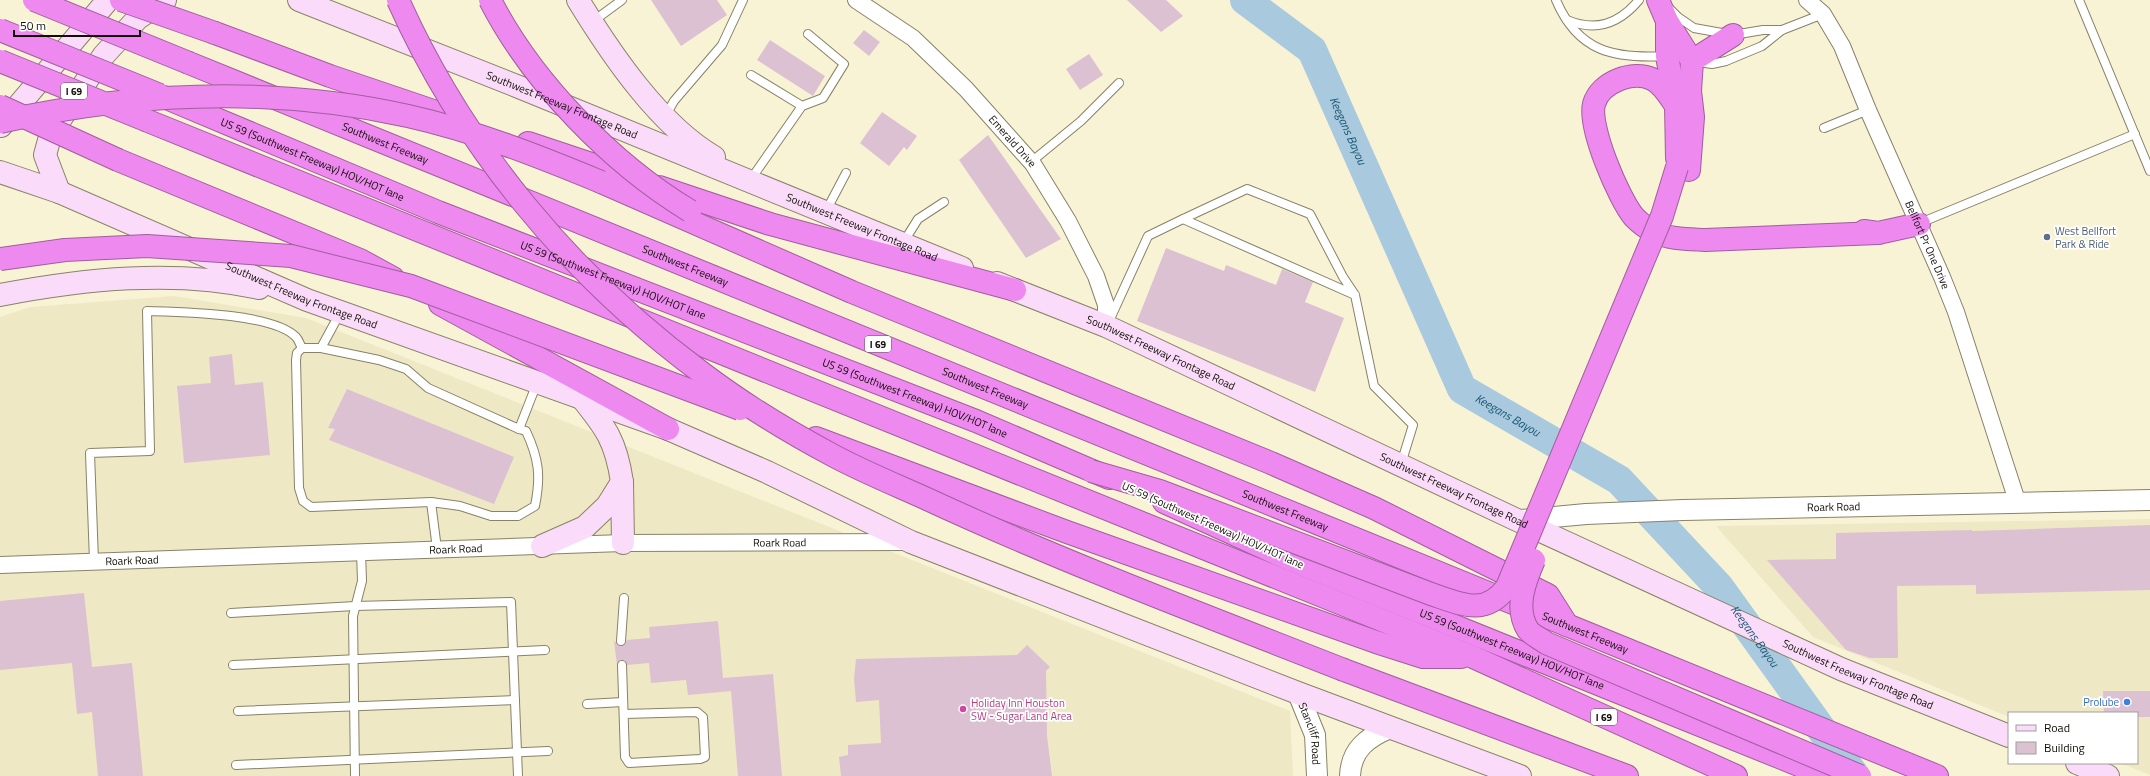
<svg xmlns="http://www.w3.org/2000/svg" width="2150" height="776" viewBox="0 0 2150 776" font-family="'Titillium Web',sans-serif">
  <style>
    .built { fill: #efe8c4 }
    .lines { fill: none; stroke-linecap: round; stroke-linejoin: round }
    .river { stroke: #a8c9de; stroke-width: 30 }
    .building { fill: #dcc1d2 }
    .service-casing { stroke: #878268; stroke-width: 10 }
    .minor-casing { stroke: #878268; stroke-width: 18 }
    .tertiary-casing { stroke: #878268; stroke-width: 22 }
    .secondary-casing { stroke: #878268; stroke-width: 24 }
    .motorway-casing { stroke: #a05e9d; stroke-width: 24 }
    .service { stroke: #fff; stroke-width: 8 }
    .minor { stroke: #fff; stroke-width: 16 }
    .tertiary { stroke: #fff; stroke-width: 20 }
    .secondary { stroke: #fadcfa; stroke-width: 22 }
    .motorway { stroke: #ed89ef; stroke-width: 22 }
    .motorway-bridge-casing { stroke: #a05e9d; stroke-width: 24; stroke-linecap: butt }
    .motorway-bridge { stroke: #ed89ef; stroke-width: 22 }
    .service-dot { fill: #5c6f8a; stroke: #fff; stroke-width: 1.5 }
    .shop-dot { fill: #3f7fe0; stroke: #fff; stroke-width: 1.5 }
    .hotel-dot { fill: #d1479c; stroke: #fff; stroke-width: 1.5 }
    .labels { text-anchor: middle; stroke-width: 3.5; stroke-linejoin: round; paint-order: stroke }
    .shield { fill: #fff; stroke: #585650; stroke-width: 1 }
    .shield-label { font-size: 10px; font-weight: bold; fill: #110e05 }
    .street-label { font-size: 11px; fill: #110e05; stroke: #fff }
    .service-label { font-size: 11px; fill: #4e5e75; stroke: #fff; text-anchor: start }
    .shop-label { font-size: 11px; fill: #366cbe; stroke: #fff; text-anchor: end }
    .hotel-label { font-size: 11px; fill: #b23c85; stroke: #fff; text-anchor: start }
    .water-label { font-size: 12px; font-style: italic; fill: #1a5572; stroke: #fff }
  </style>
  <rect width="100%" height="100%" fill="#f9f3d6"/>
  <g class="built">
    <polygon points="174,296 306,318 1290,711 1293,776 0,776 0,317 30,307"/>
    <polygon points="2150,519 2150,775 2120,763 2137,763 2137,713 2009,713 2009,717 1813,637 1716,526"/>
  </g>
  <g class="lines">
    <path class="river" id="s1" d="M1245 0 1312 50 1462 389 1619 480 1719 587 1855 776"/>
  </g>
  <g class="building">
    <polygon points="651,0 717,0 727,15 681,46"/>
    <polygon points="1127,0 1166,0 1183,16 1161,32"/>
    <polygon points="864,30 880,42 869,56 853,43"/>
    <polygon points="770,40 825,76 813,96 757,60"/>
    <polygon points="1089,54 1103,75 1080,90 1066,69"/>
    <polygon points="882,112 917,136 907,150 904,147 889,166 860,143"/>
    <polygon points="988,135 1061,239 1026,258 959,160"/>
    <polygon points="1166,248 1224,271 1226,265 1276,285 1282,269 1313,282 1305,302 1344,318 1315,392 1137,321"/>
    <polygon points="232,354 235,385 263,382 270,455 184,463 177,386 211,383 209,357"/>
    <polygon points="347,389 514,457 494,504 329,440 335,429 328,428"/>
    <polygon points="2150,525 2150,590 1976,594 1976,585 1897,586 1898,658 1870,658 1846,650 1767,560 1836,559 1836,533 1972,530 1972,531"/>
    <polygon points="84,593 92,667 132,663 143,776 98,776 92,712 77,714 72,663 0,670 0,601"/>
    <polygon points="718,621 723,678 773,674 782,776 738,776 731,691 688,695 686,680 651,683 649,663 627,665 625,660 621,660 617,665 614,641 621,646 625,644 627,640 650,638 649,627"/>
    <polygon points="1027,645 1050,667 1046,671 1047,736 1052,776 841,776 839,757 848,755 848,745 881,743 879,700 856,702 854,679 856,659 1017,655"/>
    <polygon points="2103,691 2150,691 2150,717 2137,717 2137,713 2104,713"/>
  </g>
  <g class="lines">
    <defs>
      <g id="service">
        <path d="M1556 0C1578 52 1614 59 1666 56"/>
        <polyline points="2079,0 2150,171"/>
        <polyline points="1669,8 1678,17 1694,28 1733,35 1763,30 1782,30"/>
        <path d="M1567 20C1596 32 1619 24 1639 0"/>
        <polyline points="592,22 622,0"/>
        <polyline points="1699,62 1712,64 1726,61 1762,46 1782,30 1823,14"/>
        <polyline points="751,75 802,106"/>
        <polyline points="666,115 674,101 722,45 743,0"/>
        <polyline points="1824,128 1868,110"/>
        <polyline points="1031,162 1081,121 1119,83"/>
        <polyline points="751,179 802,106 823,98 844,64 808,34"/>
        <polyline points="826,211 846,173"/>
        <polyline points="1920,223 2135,134"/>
        <polyline points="903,243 918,219 944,202"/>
        <polyline points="1355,295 1183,219 1247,189 1310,214 1343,277 1355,295 1374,386 1413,425 1401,464"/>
        <polyline points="340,313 321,348 302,348 297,353 296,360 299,488 303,501 311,507 431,502 437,549"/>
        <polyline points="1110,319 1148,236 1183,219"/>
        <polyline points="321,348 379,360 406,369 428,388 519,429"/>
        <path d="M431 502 460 506 491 516H518L535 506C541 476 539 459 526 431L519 429 537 383"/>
        <path d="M94 561 90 453 150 451 147 311C180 312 273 313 296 337 299 340 300 345 302 348"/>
        <polyline points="231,613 355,606 511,602 518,776"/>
        <polyline points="621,641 624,598"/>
        <polyline points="233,665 545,650"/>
        <polyline points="622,665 625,757 629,763 700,759 705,757 703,717 697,712 624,714"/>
        <polyline points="587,704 623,702"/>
        <polyline points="238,711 515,700"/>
        <polyline points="236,765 548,751"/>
        <polyline points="355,776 353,616 362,581 361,552"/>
      </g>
      <g id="minor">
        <path id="s2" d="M856 0 913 38 966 89 1033 164 1068 221 1096 276 1106 305V326"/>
        <path id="s3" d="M1807 0 1823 14 1842 46 1868 110 1942 277 1956 312 2018 504"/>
        <path id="s4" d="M0 565 623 543 908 542"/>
      </g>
      <g id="tertiary">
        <path id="s5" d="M1521 520 1586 514 1683 510 2150 500"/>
        <path id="s6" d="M1298 693 1315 735 1317 776"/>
        <path d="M1350 776C1351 749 1368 737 1390 728"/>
      </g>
      <g id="secondary">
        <path id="s7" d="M299 0 519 87 962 268"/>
        <path d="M578 0C611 54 659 125 714 157"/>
        <polyline points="1,126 108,0"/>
        <path id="s8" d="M0 172 59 192 307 300 668 429 767 472 911 542 1298 693 1520 776"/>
        <polyline points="59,192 45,155 51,133 104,55 138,18 165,0"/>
        <path id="s9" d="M997 283 1106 326 1517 520 1841 669 2009 736"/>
        <path d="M0 295C83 279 175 269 259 288"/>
        <polyline points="622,482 623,543"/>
        <path d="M542 546 585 527 607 506 622 482C616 441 606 428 581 397"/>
        <polyline points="2077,763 2108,776"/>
      </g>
      <g id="motorway">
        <polyline points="1658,0 1667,21 1692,61 1690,91 1693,117 1689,170"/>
        <polyline points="1667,21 1667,56 1676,106 1677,158"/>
        <polyline points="215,33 330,76 463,121"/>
        <polyline points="1692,61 1733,35"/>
        <path id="s10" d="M189 63 1937 776"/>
        <path id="s11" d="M164 97 438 212 976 421 1109 478"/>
        <path d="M1676 106C1670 97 1663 84 1652 79 1633 70 1600 82 1594 104 1588 127 1619 199 1634 217 1639 222 1648 229 1654 232 1669 239 1688 239 1705 240L1878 233"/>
        <polyline points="148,121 1473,657 1736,776"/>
        <polyline points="528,143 627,176"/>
        <polyline points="118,160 360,260 393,278"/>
        <polyline points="601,182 852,292 1271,463 1374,508 1548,595 1567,625"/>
        <polyline points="659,187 770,224 1015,290"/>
        <polyline points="1864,231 1878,233 1919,224"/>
        <polyline points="440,304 668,429"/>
        <polyline points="816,438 1067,532 1376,642 1423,657 1461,657"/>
        <path id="s12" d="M1164 502 1284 557 1826 776"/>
        <polyline points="1344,670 1627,776"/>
      </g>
    </defs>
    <use href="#service" class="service-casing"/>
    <use href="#minor" class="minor-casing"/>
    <use href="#tertiary" class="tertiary-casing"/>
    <use href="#secondary" class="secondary-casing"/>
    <use href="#motorway" class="motorway-casing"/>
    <use href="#service" class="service"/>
    <use href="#minor" class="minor"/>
    <use href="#tertiary" class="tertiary"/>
    <use href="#secondary" class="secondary"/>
    <use href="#motorway" class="motorway"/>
    <defs>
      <g id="motorway-bridge">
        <polyline points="34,0 189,63"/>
        <polyline points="121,0 215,33"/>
        <path d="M398 0C464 148 572 277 702 373 743 404 789 432 834 456 864 472 896 485 927 499 1063 562 1204 615 1344 670"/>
        <path d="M490 0C532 82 611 163 690 211"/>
        <polyline points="0,30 160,95"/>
        <polyline points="0,61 148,121"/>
        <polyline points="0,106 118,160"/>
        <path d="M0 122C135 92 272 86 408 116 475 131 538 156 601 182"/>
        <polyline points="0,259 65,250 147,246 291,256 411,286 740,409"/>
        <path d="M1091 471 1160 491 1431 594C1461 604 1485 617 1507 587L1662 216 1677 167"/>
        <path d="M1534 560C1525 581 1514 608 1528 630 1532 635 1541 639 1546 643L1860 776"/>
      </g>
    </defs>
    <use href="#motorway-bridge" class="motorway-bridge-casing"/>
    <use href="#motorway-bridge" class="motorway-bridge"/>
  </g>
  <circle class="service-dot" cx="2047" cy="237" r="4"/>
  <circle class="shop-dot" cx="2127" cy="702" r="4"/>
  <circle class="hotel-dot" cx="963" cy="709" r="4"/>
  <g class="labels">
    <g class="shield">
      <rect x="61" y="83" width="26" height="16" rx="3"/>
      <rect x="865" y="336" width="26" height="16" rx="3"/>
      <rect x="1591" y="709" width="26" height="16" rx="3"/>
    </g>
    <g class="shield-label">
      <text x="74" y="95">I 69</text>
      <text x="878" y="348">I 69</text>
      <text x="1604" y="721">I 69</text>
    </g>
    <g class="street-label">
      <text dy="4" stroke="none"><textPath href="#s7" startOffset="283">Southwest Freeway Frontage Road</textPath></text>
      <text dy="4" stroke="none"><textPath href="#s2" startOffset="212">Emerald Drive</textPath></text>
      <text dy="4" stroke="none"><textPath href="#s10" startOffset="212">Southwest Freeway</textPath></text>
      <text dy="4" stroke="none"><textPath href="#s11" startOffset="161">US 59 (Southwest Freeway) HOV/HOT lane</textPath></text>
      <text dy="4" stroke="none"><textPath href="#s7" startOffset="607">Southwest Freeway Frontage Road</textPath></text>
      <text dy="4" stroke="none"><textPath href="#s3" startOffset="275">Bellfort Pr One Drive</textPath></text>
      <text dy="4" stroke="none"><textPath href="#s10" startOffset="536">Southwest Freeway</textPath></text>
      <text dy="4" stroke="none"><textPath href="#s11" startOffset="485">US 59 (Southwest Freeway) HOV/HOT lane</textPath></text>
      <text dy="4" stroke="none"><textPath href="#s8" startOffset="326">Southwest Freeway Frontage Road</textPath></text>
      <text dy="4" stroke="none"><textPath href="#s9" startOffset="178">Southwest Freeway Frontage Road</textPath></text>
      <text dy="4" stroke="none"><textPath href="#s10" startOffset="860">Southwest Freeway</textPath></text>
      <text dy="4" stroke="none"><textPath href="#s11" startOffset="809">US 59 (Southwest Freeway) HOV/HOT lane</textPath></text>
      <text dy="4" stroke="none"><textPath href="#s9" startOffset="502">Southwest Freeway Frontage Road</textPath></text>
      <text dy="4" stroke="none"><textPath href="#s5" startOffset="313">Roark Road</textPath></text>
      <text dy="4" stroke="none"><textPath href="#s10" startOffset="1184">Southwest Freeway</textPath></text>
      <text transform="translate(1213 525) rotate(24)" y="4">US 59 (Southwest Freeway) HOV/HOT lane</text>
      <text dy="4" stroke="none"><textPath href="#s4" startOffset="780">Roark Road</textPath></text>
      <text dy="4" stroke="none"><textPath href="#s4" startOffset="456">Roark Road</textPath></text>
      <text dy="4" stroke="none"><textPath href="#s4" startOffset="132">Roark Road</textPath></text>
      <text dy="4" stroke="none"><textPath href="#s10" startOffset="1508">Southwest Freeway</textPath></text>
      <text dy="4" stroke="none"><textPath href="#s12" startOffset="378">US 59 (Southwest Freeway) HOV/HOT lane</textPath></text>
      <text dy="4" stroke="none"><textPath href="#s9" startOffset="946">Southwest Freeway Frontage Road</textPath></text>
      <text dy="4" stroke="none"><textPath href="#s6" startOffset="43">Stancliff Road</textPath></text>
    </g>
    <g class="service-label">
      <text x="2055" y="235">West Bellfort<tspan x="2055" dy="13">Park &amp; Ride</tspan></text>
    </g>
    <g class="shop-label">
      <text x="2119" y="706">Prolube</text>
    </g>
    <g class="hotel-label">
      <text x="971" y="707">Holiday Inn Houston<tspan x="971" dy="13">SW - Sugar Land Area</tspan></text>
    </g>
    <g class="water-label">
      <text dy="4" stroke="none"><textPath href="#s1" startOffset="172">Keegans Bayou</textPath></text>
      <text dy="4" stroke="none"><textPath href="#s1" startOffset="507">Keegans Bayou</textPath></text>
      <text dy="4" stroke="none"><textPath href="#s1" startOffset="843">Keegans Bayou</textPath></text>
    </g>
  </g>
  <rect x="2008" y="712" width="130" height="52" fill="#ffffff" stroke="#a09f9b"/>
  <rect x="2016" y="725" width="20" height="6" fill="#fadcfa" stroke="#a09f9b"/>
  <text x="2044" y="732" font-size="12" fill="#110e05">Road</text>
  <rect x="2016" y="742" width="20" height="12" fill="#dcc1d2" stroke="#a09f9b"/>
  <text x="2044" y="752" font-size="12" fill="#110e05">Building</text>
  <path d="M14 30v6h126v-6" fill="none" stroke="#110e05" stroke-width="2"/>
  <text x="20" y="30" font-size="12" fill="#110e05" stroke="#ffffff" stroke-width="3" paint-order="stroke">50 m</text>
</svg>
